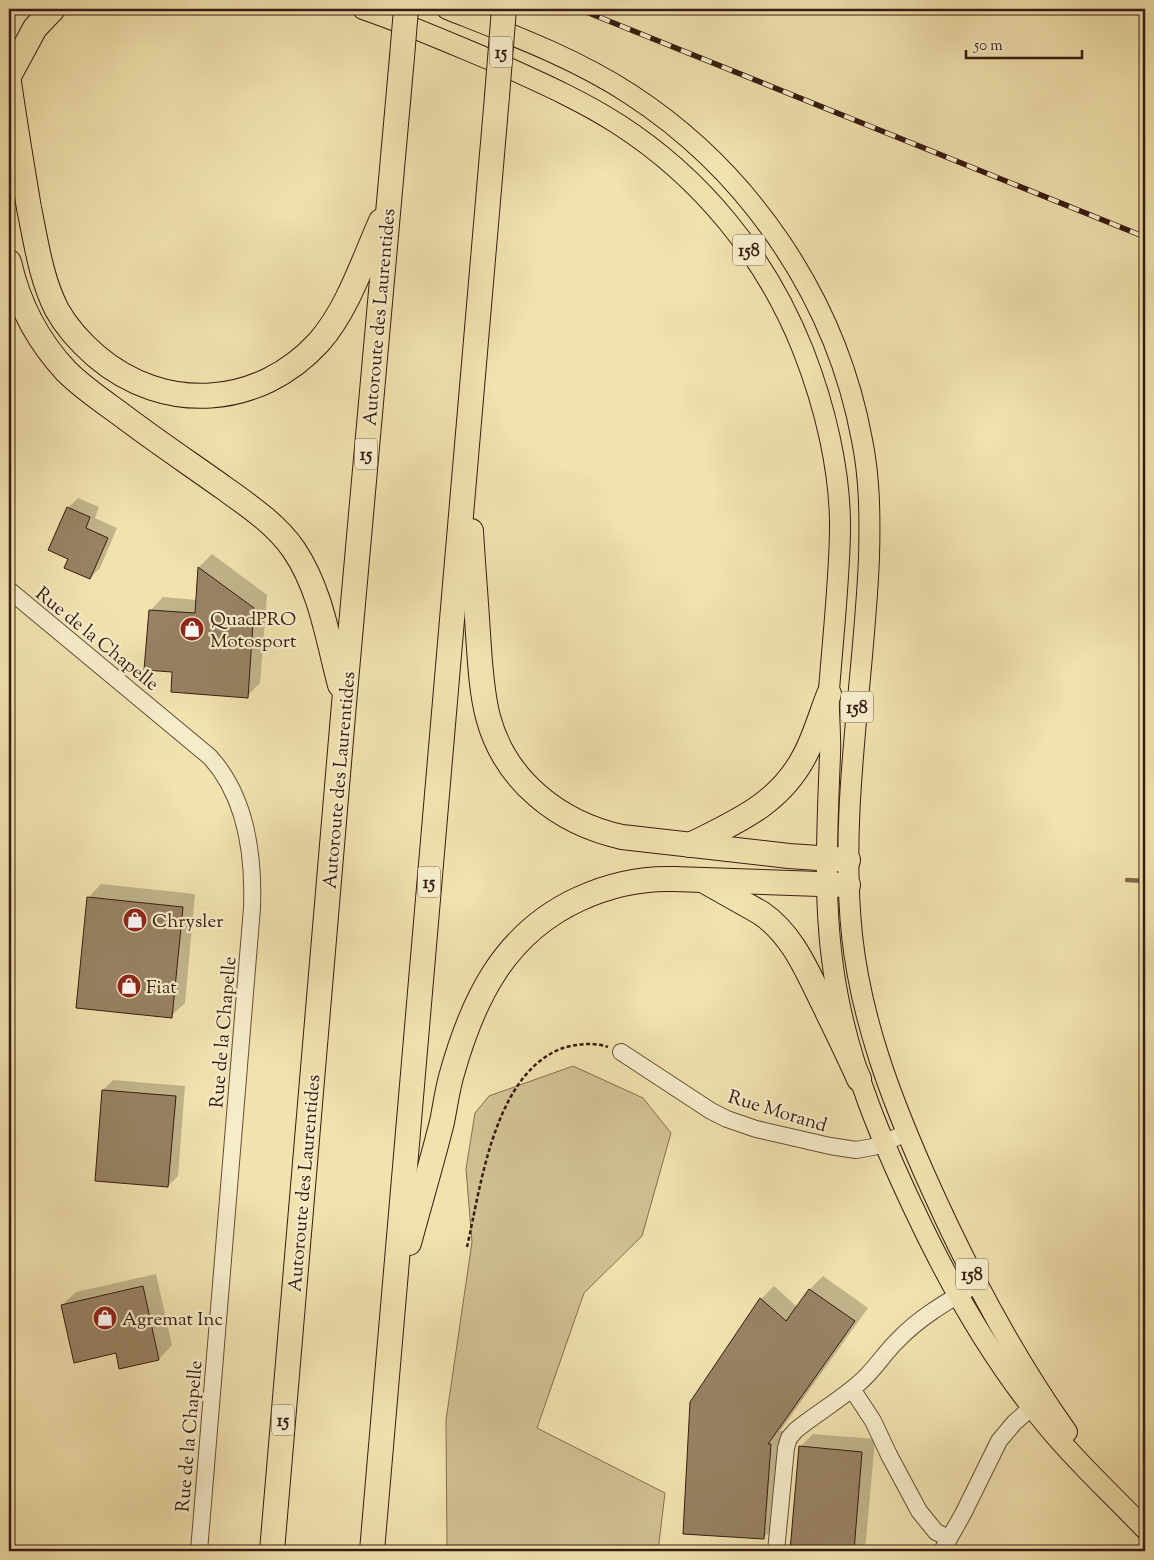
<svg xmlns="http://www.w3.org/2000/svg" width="1154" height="1560" viewBox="0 0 1154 1560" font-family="'Sorts Mill Goudy',serif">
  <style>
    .green { fill: #d1c093; stroke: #846e52 }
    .shadow { fill: #0003 }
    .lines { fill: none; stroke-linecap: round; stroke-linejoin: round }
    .stream { stroke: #816a4f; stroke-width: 4.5 }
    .building { fill: #988263; stroke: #371b11 }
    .minor-casing { stroke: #664d38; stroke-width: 18 }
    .major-casing { stroke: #371b11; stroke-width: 22 }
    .highway-casing { stroke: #371b11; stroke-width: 26 }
    .path { stroke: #371b11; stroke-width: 2.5; stroke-dasharray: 4 2.5; stroke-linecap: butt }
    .minor { stroke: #f6ecca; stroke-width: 16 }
    .major { stroke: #f1e2ae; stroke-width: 20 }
    .highway { stroke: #f1e2ae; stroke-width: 24 }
    .rail-casing { stroke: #371b11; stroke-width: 5.5 }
    .rail { stroke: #f6ecca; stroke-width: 4; stroke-dasharray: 11; stroke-linecap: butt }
    .highway-bridge-casing { stroke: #371b11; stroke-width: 26; stroke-linecap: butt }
    .highway-bridge { stroke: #f1e2ae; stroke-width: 24 }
    .labels { text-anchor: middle; stroke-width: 4.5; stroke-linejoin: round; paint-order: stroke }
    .shield { fill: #f6ecca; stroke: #705a48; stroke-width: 1 }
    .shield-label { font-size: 18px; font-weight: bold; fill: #371b11 }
    .street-label { font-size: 19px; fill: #371b11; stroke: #f6ecca }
    .poi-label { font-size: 19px; fill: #371b11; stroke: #f6ecca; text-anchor: start }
  </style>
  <rect width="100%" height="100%" fill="#f1e2ae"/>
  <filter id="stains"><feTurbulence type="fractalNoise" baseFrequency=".004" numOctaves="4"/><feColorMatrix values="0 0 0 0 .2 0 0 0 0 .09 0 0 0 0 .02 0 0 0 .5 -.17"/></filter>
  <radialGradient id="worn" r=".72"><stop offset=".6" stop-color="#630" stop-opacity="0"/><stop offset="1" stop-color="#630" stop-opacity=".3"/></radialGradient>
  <polygon class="green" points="573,1066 643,1098 671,1133 642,1236 584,1293 537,1428 665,1493 658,1551 447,1551 446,1420 472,1242 466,1169 475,1113 489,1096"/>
  <g class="shadow">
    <polygon points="78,498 99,507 95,518 117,528 100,568 90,578 70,558 68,508"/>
    <polygon points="212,554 267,595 260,683 247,696 173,671 150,611 163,597 197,600 199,567"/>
    <polygon points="101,884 195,894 185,1003 171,1016 88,898"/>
    <polygon points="113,1080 185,1086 178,1176 168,1186 103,1090"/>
    <polygon points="156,1274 172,1345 159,1359 117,1352 62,1305 76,1292"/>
    <polygon points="823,1276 868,1308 780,1431 784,1431 777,1525 763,1538 761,1299 774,1286 797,1307 810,1289"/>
    <polygon points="813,1434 875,1439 865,1551 791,1551 800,1447"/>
    <polygon points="30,1550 49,1551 29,1551"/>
  </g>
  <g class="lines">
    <polyline class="stream" points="1127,880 1145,881"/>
  </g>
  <g class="building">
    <polygon points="67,507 90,517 86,528 108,538 90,579 64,568 68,559 48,550"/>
    <polygon points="198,567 254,608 248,698 171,692 172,672 144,670 149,610 195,613"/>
    <polygon points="87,897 183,907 172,1018 76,1008"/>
    <polygon points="102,1090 176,1096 168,1187 95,1181"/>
    <polygon points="143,1286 159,1360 119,1369 116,1353 74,1363 61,1305"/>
    <polygon points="809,1289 855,1321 768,1444 771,1444 764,1539 683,1534 690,1402 760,1298 786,1321"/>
    <polygon points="799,1446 862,1452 854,1551 790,1551"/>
  </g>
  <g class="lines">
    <defs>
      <g id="minor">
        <path d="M9 590 210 757C247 798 254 855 252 908L199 1551"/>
        <polyline points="621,1052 711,1111 727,1119 756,1129 830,1146 856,1150 873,1147 907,1133"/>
        <polyline points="852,1389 873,1421 889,1455 919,1511 936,1532 949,1538"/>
        <path d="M776 1551 786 1448 789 1438 796 1430C816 1414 838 1401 858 1384 874 1371 884 1353 899 1339 921 1316 950 1300 977 1284"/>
        <polyline points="942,1551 963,1514 999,1441 1014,1423 1040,1400"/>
      </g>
      <g id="major">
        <path d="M363 9C407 24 450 43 493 61 535 80 579 99 618 124 702 178 766 257 803 350 825 406 841 472 840 532 839 585 833 637 829 690 828 712 831 734 830 755 827 836 822 916 838 997 852 1070 881 1139 913 1207 948 1282 990 1357 1043 1421 1074 1460 1111 1493 1145 1529"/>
        <path d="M447 9C510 34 573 57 630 94 750 172 836 299 862 440 870 479 870 519 869 558 864 683 839 809 852 935 861 1020 891 1098 925 1175 965 1265 1010 1352 1067 1432"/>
      </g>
      <g id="highway">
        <polyline points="9,76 35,28 53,9"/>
        <path d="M9 82C15 124 22 166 29 208 36 242 41 279 57 310 67 328 80 342 96 356 164 414 259 408 319 342 348 309 363 261 381 221"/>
        <path d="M9 262C18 302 37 340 66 371 82 387 101 400 119 413 153 439 189 463 224 488 249 506 276 524 294 550 321 590 328 640 340 685"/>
        <path d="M471 531C473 566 476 600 478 634 480 661 481 690 488 717 505 781 559 823 622 837L789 856 848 860"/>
        <path d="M690 845C736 822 780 804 805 755 815 736 821 714 829 694"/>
        <path d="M706 882 761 913C793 935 807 971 824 1005 836 1030 848 1054 859 1079"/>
        <path d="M409 1243C420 1202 432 1162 442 1122 445 1107 447 1092 451 1077 472 1001 503 934 579 899 609 885 641 878 674 879L848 885"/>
        <polyline points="272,1551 344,704 402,57"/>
        <polyline points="372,1551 497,96"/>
      </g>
    </defs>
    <use href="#minor" class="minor-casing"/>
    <use href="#major" class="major-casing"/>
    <use href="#highway" class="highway-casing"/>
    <path class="path" d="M467 1247C481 1186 494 1073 563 1048 576 1044 595 1042 608 1047"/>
    <use href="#minor" class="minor"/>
    <use href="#major" class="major"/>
    <use href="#highway" class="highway"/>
    <defs>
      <polyline id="rail" points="579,9 1145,237"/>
    </defs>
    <use href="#rail" class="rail-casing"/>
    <use href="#rail" class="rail"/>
    <defs>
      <g id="highway-bridge">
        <polyline points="402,57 406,9"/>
        <polyline points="497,96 504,9"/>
      </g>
    </defs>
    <use href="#highway-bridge" class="highway-bridge-casing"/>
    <use href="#highway-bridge" class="highway-bridge"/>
  </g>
  <defs>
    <symbol id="shop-disc" viewBox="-11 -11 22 22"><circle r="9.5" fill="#8f2418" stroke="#f6ecca"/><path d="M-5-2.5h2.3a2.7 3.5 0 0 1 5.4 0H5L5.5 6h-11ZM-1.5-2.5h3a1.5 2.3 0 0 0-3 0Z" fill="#fff"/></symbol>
  </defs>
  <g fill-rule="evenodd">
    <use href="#shop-disc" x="178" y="615" width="28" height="28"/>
    <use href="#shop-disc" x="121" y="906" width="28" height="28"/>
    <use href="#shop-disc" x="115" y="972" width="28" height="28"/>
    <use href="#shop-disc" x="91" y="1304" width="28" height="28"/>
  </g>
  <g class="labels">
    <g class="shield">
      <rect x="490" y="36.5" width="22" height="31" rx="4"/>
      <rect x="733" y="234.5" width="32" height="31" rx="4"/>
      <rect x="355" y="438.5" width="22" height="31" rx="4"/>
      <rect x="841" y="691.5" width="32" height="31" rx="4"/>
      <rect x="418" y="866.5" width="22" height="31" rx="4"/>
      <rect x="956" y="1258.5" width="32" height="31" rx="4"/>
      <rect x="272" y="1404.5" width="22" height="31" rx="4"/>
    </g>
    <g class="shield-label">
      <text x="501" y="58">15</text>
      <text x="749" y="256">158</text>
      <text x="366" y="460">15</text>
      <text x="857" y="713">158</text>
      <text x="429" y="888">15</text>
      <text x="972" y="1280">158</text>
      <text x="283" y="1426">15</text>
    </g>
    <g class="street-label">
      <text transform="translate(378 317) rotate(-85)" y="7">Autoroute des Laurentides</text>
      <text transform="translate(98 638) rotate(39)" y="7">Rue de la Chapelle</text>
      <text transform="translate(338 780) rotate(-85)" y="7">Autoroute des Laurentides</text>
      <text transform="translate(222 1032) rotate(-85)" y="7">Rue de la Chapelle</text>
      <text transform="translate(778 1110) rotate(17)" y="7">Rue Morand</text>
      <text transform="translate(303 1183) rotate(-85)" y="7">Autoroute des Laurentides</text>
      <text transform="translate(188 1436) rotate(-85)" y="7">Rue de la Chapelle</text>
    </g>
    <g class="poi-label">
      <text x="210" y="625">QuadPRO<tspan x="210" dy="22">Motosport</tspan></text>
      <text x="152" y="927">Chrysler</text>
      <text x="146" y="993">Fiat</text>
      <text x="122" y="1325">Agremat Inc</text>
    </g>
  </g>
  <rect width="1154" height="1560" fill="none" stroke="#f1e2ae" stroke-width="30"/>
  <rect x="10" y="10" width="1134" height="1540" fill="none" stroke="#371b11" stroke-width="2.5"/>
  <rect x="15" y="15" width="1124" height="1530" fill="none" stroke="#371b11"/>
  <path d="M966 50v8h116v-8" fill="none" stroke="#371b11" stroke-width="2.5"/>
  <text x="974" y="50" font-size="15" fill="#371b11" stroke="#f6ecca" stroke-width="4" paint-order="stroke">50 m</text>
  <rect width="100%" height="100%" filter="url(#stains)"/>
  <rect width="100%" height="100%" fill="url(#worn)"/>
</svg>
